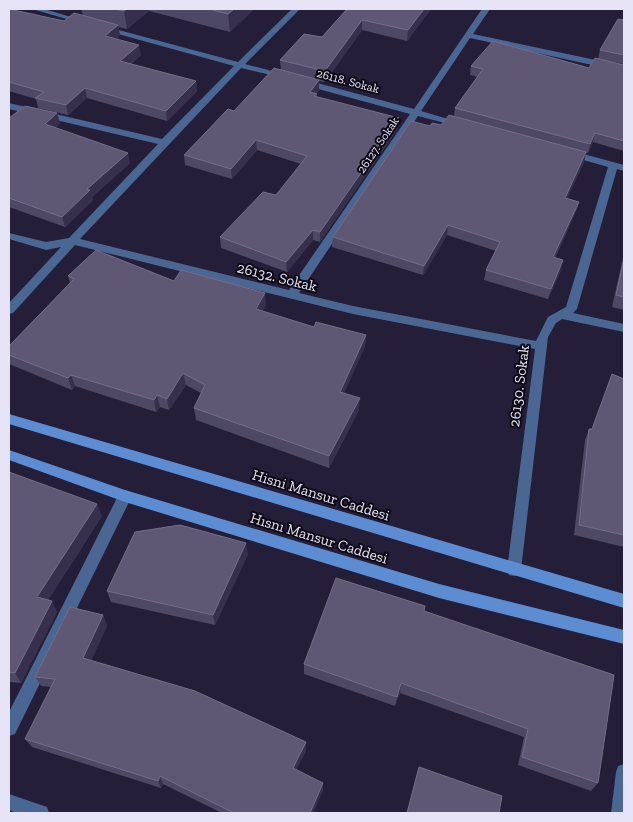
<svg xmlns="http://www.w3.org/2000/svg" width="633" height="822" viewBox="0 0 633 822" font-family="'Zilla Slab',serif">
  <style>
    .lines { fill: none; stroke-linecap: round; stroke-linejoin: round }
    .minor { fill: #496792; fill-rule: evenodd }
    .secondary { fill: #5c8dd2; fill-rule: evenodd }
    .wall { fill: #4d4864 }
    .shaded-wall { fill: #36304c }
    .building { fill: #5e5874; stroke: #736e88 }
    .labels { text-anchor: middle; stroke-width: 4; stroke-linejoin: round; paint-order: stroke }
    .far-street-label { font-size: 12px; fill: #e6e3f6; stroke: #0d0a16 }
    .street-label { font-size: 15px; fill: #e6e3f6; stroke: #0d0a16 }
  </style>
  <rect width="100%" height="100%" fill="#241e38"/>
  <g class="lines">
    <g class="minor">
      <polygon points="32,9 44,9 88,22 84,24"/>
      <polygon points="292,9 300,9 245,64 287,75 287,79 241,68 80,239 289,290 410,114 300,84 300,80 306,80 414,109 482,9 490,9 473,34 624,66 624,72 470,38 421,111 465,124 460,127 418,116 299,293 353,306 536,341 548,317 566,307 608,167 566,155 564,153 569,150 624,165 624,171 617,169 577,309 573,313 624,324 624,332 562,319 556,323 548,337 521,570 519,575 514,576 509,575 507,570 535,349 353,314 75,245 13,313 9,314 9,303 61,247 46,250 9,239 9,233 46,242 69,238 158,144 9,109 9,103 162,139 234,66 100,29 100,25 238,62"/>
      <polygon points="125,490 130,492 132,496 15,734 9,736 9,712 120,492"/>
      <polygon points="624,764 624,813 611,813 616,772 618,766"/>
      <polygon points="9,794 47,807 49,813 17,813 9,810"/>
    </g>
    <g class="secondary">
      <polygon points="9,414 624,594 624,608 9,424"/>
      <polygon points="9,450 125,490 439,584 624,630 624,644 439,598 125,502 9,460"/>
    </g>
  </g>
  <g class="wall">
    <polygon points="9,9 64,21 83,16 81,9 252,9 253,10 230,32 149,11 127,29 118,27 120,35 116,39 141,55 131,64 196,81 197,91 167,121 87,98 68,115 38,108 36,99 9,91"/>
    <polygon points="347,9 431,9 407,41 362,30 325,82 319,81 319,90 316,94 317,97 399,118 398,128 320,242 313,240 287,272 221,248 220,237 276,195 301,164 257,150 232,179 185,165 184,155 281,70 280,60 322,37"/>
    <polygon points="624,20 624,64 598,59 600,50"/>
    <polygon points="624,65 624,151 593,142 588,153 586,153 584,162 567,198 579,202 576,211 555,258 561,270 548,299 484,280 486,270 496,251 447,235 423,275 332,247 333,237 430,126 441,125 454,117 455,108 478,77 470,75 471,66 589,68"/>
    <polygon points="57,113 60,123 55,128 130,163 92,197 93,200 65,227 9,207 9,118"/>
    <polygon points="624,253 624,310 612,307"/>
    <polygon points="68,276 174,281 266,305 262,311 314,327 366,335 365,346 344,393 359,410 329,468 196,420 194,408 201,393 186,385 169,410 160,407 156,412 75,386 72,390 9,364 9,346 70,283"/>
    <polygon points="624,379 624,547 574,535 585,440 589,429 592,429"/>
    <polygon points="9,472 102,516 48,600 57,612 21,683 9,682"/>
    <polygon points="248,554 215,625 111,602 107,591"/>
    <polygon points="424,611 598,783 591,791 518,765 524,737 400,693 395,706 304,674 304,664"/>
    <polygon points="103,615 107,626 91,660 306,742 306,751 296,770 323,790 313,813 222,813 163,784 161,788 32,747 25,739 51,687 41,686 35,677"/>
  </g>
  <g class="shaded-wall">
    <polygon points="127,9 148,9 149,11 127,29 124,11"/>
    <polygon points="234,9 252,9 253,10 230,32 228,14"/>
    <polygon points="424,9 431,9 407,41 408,30"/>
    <polygon points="362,20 362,30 325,82 325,71"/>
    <polygon points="118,25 120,35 107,46 105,36"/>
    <polygon points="139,45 141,55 122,71 120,61"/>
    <polygon points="319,80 319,90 310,102 310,92"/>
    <polygon points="196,81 197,91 167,121 166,111"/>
    <polygon points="85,88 87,98 68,115 66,105"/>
    <polygon points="57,113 60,123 47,134 45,124"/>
    <polygon points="399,118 398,128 320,242 320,232"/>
    <polygon points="595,133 593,142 588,153 590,144"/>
    <polygon points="256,140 257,150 232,179 231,169"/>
    <polygon points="586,152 584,162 563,208 565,198"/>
    <polygon points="128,153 130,163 92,197 93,200 65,227 62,217 87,189"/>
    <polygon points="579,202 576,211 550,267 553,257"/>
    <polygon points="448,225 447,235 423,275 424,266"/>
    <polygon points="313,230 313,240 287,272 286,262"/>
    <polygon points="563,260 561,270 548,299 551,289"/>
    <polygon points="265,293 266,305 257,321 256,309"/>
    <polygon points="366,335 365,346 340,403 340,392"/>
    <polygon points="183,373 186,385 169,410 167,399"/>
    <polygon points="71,375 75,386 72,390 68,378"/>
    <polygon points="157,395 160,407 156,412 154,400"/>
    <polygon points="360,398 359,410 329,468 329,456"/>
    <polygon points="97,504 102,516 43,608 37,597"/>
    <polygon points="246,543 248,554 215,625 213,615"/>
    <polygon points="52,601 57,612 21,683 15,673"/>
    <polygon points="103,615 107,626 88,668 83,658"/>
    <polygon points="401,683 400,693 395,706 397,697"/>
    <polygon points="306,742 306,751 293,776 293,768"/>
    <polygon points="160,776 163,784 161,788 158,781"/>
    <polygon points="323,783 323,790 313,813 310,813"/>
  </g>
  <g class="building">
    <polygon points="9,9 64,21 74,13 118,25 105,36 139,45 120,61 196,81 166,111 85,88 66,105 35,98 44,92 9,82"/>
    <polygon points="115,9 127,9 124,11"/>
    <polygon points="209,9 234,9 228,14"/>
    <polygon points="347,9 424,9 408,30 362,20 325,71 280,60 304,34 322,37"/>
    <polygon points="618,19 624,20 624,55 600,50"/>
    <polygon points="493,41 589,68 595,58 624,65 624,141 595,133 590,144 455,108 483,69 471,66"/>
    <polygon points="274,68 319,80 310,92 317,94 314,96 399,118 320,232 313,230 286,262 220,237 263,192 276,195 307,156 256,140 231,169 184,155 228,109 234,111"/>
    <polygon points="25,106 57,113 45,124 128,153 87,189 90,190 62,217 9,198 9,118"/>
    <polygon points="449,115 586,152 565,198 579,202 553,257 563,260 551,289 486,270 500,242 448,225 424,266 333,237 411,121 430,126 432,123 441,125"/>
    <polygon points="96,250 174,281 181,270 265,293 256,309 314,327 316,322 366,335 340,392 360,398 329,456 194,408 205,385 183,373 167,399 157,395 154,400 71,375 68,378 9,355 9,346 74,279 68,276"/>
    <polygon points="624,259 624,297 616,295"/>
    <polygon points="612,374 624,379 624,535 579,525 589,429 592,429"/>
    <polygon points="9,472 97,504 37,597 52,601 15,673 9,672"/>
    <polygon points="180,525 246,543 213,615 107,591 135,532"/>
    <polygon points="336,578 425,606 424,611 614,675 598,783 522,757 528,729 401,683 397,697 304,664"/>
    <polygon points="70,607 103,615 83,658 195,691 306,742 293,768 323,783 310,813 234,813 160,776 158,781 25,739 55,679 35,677"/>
    <polygon points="419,767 502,796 499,813 407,813"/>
  </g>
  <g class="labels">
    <g class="far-street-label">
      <text transform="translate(348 81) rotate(15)" y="4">26118. Sokak</text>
      <text transform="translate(378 145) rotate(-56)" y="4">26127. Sokak</text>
    </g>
    <g class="street-label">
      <text transform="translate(277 277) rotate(14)" y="5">26132. Sokak</text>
      <text transform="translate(519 386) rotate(-83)" y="5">26130. Sokak</text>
      <text transform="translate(321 495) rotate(17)" y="5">Hisni Mansur Caddesi</text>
      <text transform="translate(319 538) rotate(17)" y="5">Hısnı Mansur Caddesi</text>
    </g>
  </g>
  <rect width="633" height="822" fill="none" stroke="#e6e3f6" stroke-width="20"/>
</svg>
